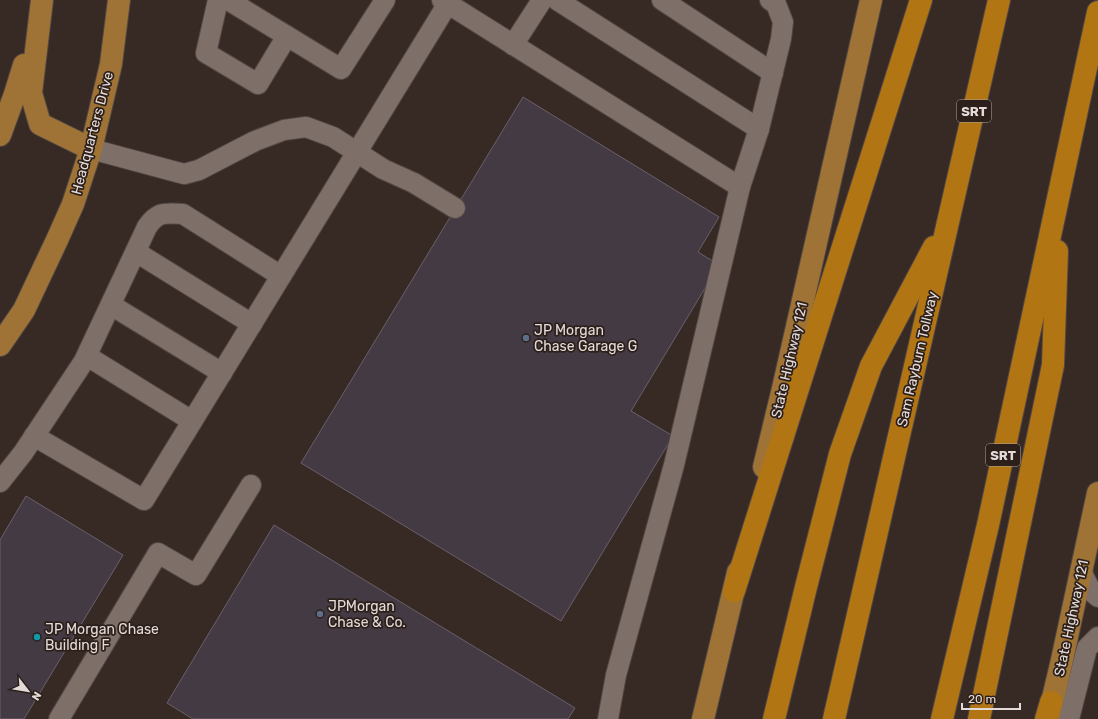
<svg xmlns="http://www.w3.org/2000/svg" width="1098" height="719" viewBox="0 0 1098 719" font-family="Rubik,sans-serif">
  <style>
    .building { fill: #443a43; stroke: #6b606a }
    .lines { fill: none; stroke-linecap: round; stroke-linejoin: round }
    .minor-casing { stroke: #514643; stroke-width: 22 }
    .major-casing { stroke: #514643; stroke-width: 24 }
    .highway-casing { stroke: #514643; stroke-width: 24 }
    .minor { stroke: #7f6f69; stroke-width: 20 }
    .major { stroke: #9e7335; stroke-width: 22 }
    .highway { stroke: #b27513; stroke-width: 22 }
    .service-dot { fill: #5c6f8a; stroke: #2d201b; stroke-width: 1.5 }
    .culture-dot { fill: #0f9aa8; stroke: #2d201b; stroke-width: 1.5 }
    .labels { text-anchor: middle; stroke-width: 3.5; stroke-linejoin: round; paint-order: stroke }
    .shield { fill: #2d201b; stroke: #ada39f; stroke-width: 1 }
    .shield-label { font-size: 13px; font-weight: bold; fill: #e4dbd8 }
    .street-label { font-size: 14px; fill: #e4dbd8; stroke: #2d201b }
    .poi-label { font-size: 14px; fill: #e4dbd8; stroke: #2d201b; text-anchor: start }
  </style>
  <rect width="100%" height="100%" fill="#372a25"/>
  <g class="building">
    <polygon points="523,97 719,217 698,252 719,265 631,411 673,436 561,621 301,463"/>
    <polygon points="26,496 123,555 24,719 0,719 0,540"/>
    <polygon points="274,525 575,708 568,719 193,719 167,703"/>
  </g>
  <g class="lines">
    <defs>
      <g id="minor">
        <polyline points="218,0 206,53 258,84 287,36"/>
        <polyline points="228,0 341,69 385,0"/>
        <polyline points="442,0 740,187 674,465 616,675 608,719"/>
        <polyline points="557,0 759,129"/>
        <polyline points="662,0 773,73"/>
        <polyline points="513,45 542,0"/>
        <polyline points="91,149 184,174 199,170 255,141 284,130 306,127 333,137 383,169 414,183 455,208"/>
        <polyline points="740,187 759,129 781,39 783,22 776,4 770,0"/>
        <polyline points="136,252 252,324"/>
        <polyline points="111,305 222,373"/>
        <polyline points="87,356 192,421"/>
        <polyline points="34,436 144,500 450,0"/>
        <path d="M0 482 23 453 84 361 147 227C158 211 165 213 183 214L281 276"/>
        <polyline points="1081,571 1091,591 1098,597"/>
        <polyline points="59,719 158,553 196,575 251,485"/>
        <polyline points="1069,719 1087,648 1098,637"/>
      </g>
      <g id="major">
        <polyline points="42,0 31,93 40,124 91,149"/>
        <polyline points="0,135 15,94 24,65"/>
        <polyline points="0,345 24,310 57,240 73,204 91,149 111,64 119,0"/>
        <polyline points="764,467 784,384 871,0"/>
        <polyline points="703,719 738,572"/>
        <polyline points="1048,719 1062,660 1098,493"/>
      </g>
      <g id="highway">
        <polyline points="734,591 921,0"/>
        <polyline points="774,719 806,587 840,454 871,366 934,247"/>
        <polyline points="834,719 999,0"/>
        <polyline points="942,719 988,525 1098,12"/>
        <polyline points="979,719 1053,365 1057,251"/>
        <polyline points="1046,719 1051,702"/>
      </g>
    </defs>
    <use href="#minor" class="minor-casing"/>
    <use href="#major" class="major-casing"/>
    <use href="#highway" class="highway-casing"/>
    <use href="#minor" class="minor"/>
    <use href="#major" class="major"/>
    <use href="#highway" class="highway"/>
  </g>
  <g class="service-dot">
    <circle cx="526" cy="338" r="4"/>
    <circle cx="320" cy="614" r="4"/>
  </g>
  <circle class="culture-dot" cx="37" cy="637" r="4"/>
  <g class="labels">
    <g class="shield">
      <rect x="957" y="100" width="34" height="22" rx="3"/>
      <rect x="986" y="444" width="34" height="22" rx="3"/>
    </g>
    <g class="shield-label">
      <text x="974" y="116">SRT</text>
      <text x="1003" y="460">SRT</text>
    </g>
    <g class="street-label">
      <text transform="translate(92 133) rotate(-75)" y="5">Headquarters Drive</text>
      <text transform="translate(917 359) rotate(-77)" y="5">Sam Rayburn Tollway</text>
      <text transform="translate(789 360) rotate(-77)" y="5">State Highway 121</text>
      <text transform="translate(1071 618) rotate(-78)" y="5">State Highway 121</text>
    </g>
    <g class="poi-label">
      <text x="534" y="335">JP Morgan<tspan x="534" dy="16">Chase Garage G</tspan></text>
      <text x="328" y="611">JPMorgan<tspan x="328" dy="16">Chase &amp; Co.</tspan></text>
      <text x="45" y="634">JP Morgan Chase<tspan x="45" dy="16">Building F</tspan></text>
    </g>
  </g>
  <g transform="translate(28 691) rotate(121)" stroke="#2d201b" stroke-width="3" paint-order="stroke">
  <path d="M0-3L7 15L0 10L-7 15Z" fill="#e4dbd8"/>
  <text y="-6" font-size="11" font-weight="bold" text-anchor="middle" fill="#e4dbd8">N</text>
  </g>
  <path d="M962 703v6h58v-6" fill="none" stroke="#e4dbd8" stroke-width="2"/>
  <text x="968" y="703" font-size="12" fill="#e4dbd8" stroke="#2d201b" stroke-width="3" paint-order="stroke">20 m</text>
</svg>
